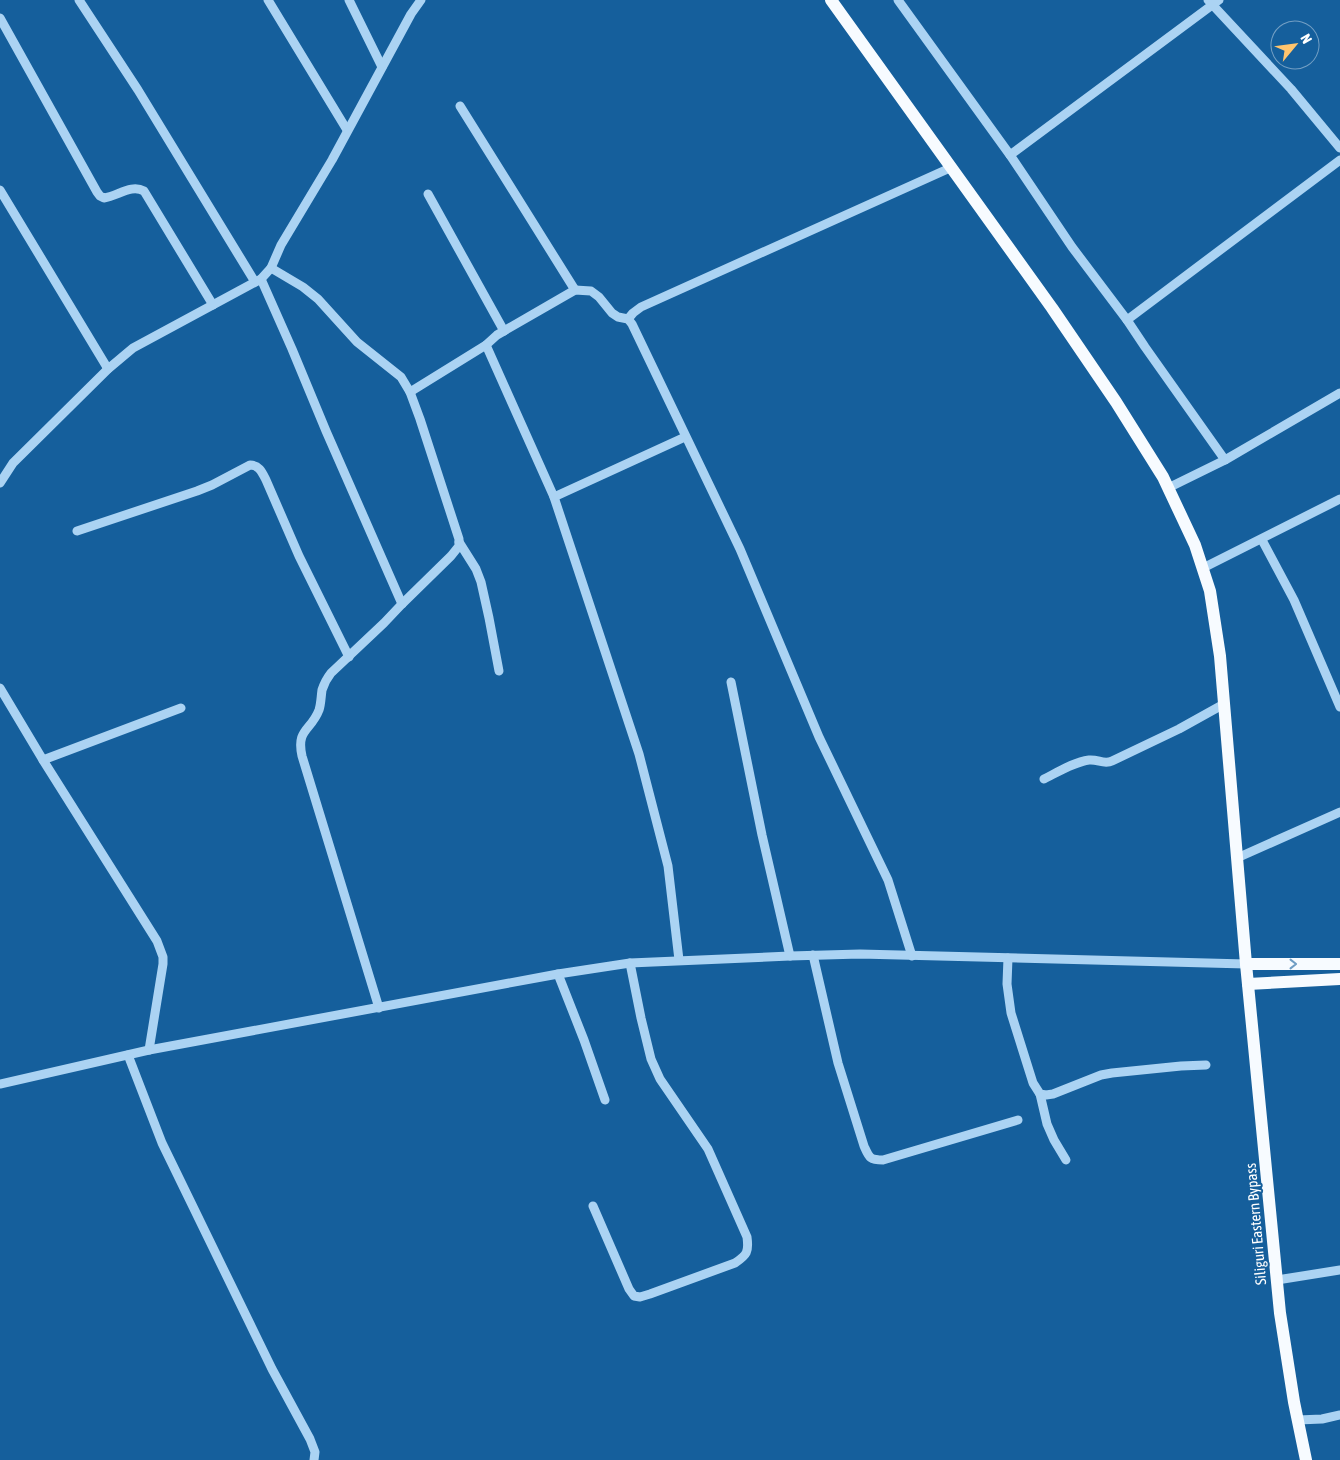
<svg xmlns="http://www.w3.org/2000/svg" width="1340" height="1460" viewBox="0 0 1340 1460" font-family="'Asap Condensed',sans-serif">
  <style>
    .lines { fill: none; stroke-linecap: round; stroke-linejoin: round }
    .minor { stroke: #abd3f3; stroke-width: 9 }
    .major { stroke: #f7fbff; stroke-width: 12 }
    .oneway { stroke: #6f9dc4 }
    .labels { text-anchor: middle; stroke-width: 4; stroke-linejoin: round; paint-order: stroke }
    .street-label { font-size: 15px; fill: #fff; stroke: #155f9c }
  </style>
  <rect width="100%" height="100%" fill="#155f9c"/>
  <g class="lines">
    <g class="minor">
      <polyline points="79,0 138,90 255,282"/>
      <polyline points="268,0 347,130"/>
      <polyline points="349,0 382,67"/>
      <polyline points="898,0 1010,155 1072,247 1127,320 1145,347 1225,460"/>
      <polyline points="1208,0 1291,89 1340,148"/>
      <path d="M0 18 97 192 100 196 104 198C118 196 131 184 144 191L213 305"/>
      <polyline points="460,106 575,290"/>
      <polyline points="1010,155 1219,0"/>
      <polyline points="0,190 108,369"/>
      <polyline points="428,194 504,331"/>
      <path d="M271 268 303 287 318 299 357 342 401 377 410 392 420 419 459 539V546L451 556 402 604 384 623 331 673C327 678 324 684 322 690 321 697 321 704 319 710 311 731 296 729 302 756L379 1008"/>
      <polyline points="261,279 292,349 326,431 402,604"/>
      <polyline points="628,319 633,313 641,307 950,168"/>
      <polyline points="1127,320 1340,160"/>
      <polyline points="486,345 554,497 639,754 668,866 679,960"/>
      <polyline points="410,392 486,345 497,335 575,290 591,291 599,297 612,313 618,317 628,319 632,324 740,549 819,737 888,880 912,956"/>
      <polyline points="0,483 13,463 108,369 133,348 261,279 271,268 281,245 332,160 411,14 421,0"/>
      <polyline points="1168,488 1225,460 1340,393"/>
      <polyline points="554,497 685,437"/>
      <path d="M77 531 197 491 212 485 250 465C259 465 262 472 266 480L299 556 349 657"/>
      <polyline points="1262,540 1294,600 1340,707"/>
      <polyline points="459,542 476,569 481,582 489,618 499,671"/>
      <polyline points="1203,568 1340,499"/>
      <polyline points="731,682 762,835 790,956"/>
      <polyline points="0,688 43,760 157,941 163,957 163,964 149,1050"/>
      <polyline points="43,760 181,708"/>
      <path d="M1044 779C1058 772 1074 762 1089 760 1098 759 1104 765 1112 761L1179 729 1224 704"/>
      <polyline points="1237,858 1340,812"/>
      <path d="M813 955 838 1063 864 1146C869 1157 869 1160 883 1160L1018 1120"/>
      <polyline points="1008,958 1007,984 1011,1013 1033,1083 1040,1094 1046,1095 1053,1094 1101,1075 1112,1073 1181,1066 1206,1065"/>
      <polyline points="558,974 584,1040 605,1100"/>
      <polyline points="128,1055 162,1143 272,1369 310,1439 315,1452 314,1460"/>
      <polyline points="0,1084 149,1050 558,974 630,963 790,956 860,954 1246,964"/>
      <polyline points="1040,1094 1047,1124 1054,1140 1066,1160"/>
      <path d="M593 1206 629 1289 634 1296 640 1297 650 1294 735 1263C747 1255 749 1252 747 1237L708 1149 660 1079 651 1059 641 1018 630 963"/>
      <polyline points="1277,1280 1340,1270"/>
      <polyline points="1298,1420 1322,1419 1340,1415"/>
    </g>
    <g class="major">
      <polyline points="831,0 1052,308 1116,402 1163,477 1195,545 1210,591 1220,656 1246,964 1280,1313 1294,1402 1306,1460"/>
      <polyline points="1246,964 1340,964"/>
      <polyline points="1248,984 1340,979"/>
    </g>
  </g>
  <defs><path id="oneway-chevron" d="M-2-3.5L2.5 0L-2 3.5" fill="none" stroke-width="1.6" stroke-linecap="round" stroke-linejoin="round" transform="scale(1.25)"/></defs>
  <use class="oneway" href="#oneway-chevron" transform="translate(1293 964)"/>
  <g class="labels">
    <g class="street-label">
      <text transform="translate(1256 1224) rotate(-95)" y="5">Siliguri Eastern Bypass</text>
    </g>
  </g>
  <g transform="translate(1295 45) rotate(61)"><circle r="24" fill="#155f9c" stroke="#739fc4"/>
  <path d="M0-4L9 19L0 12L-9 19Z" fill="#ffc46d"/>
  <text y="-8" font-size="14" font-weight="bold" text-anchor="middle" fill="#ffffff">N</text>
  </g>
</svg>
